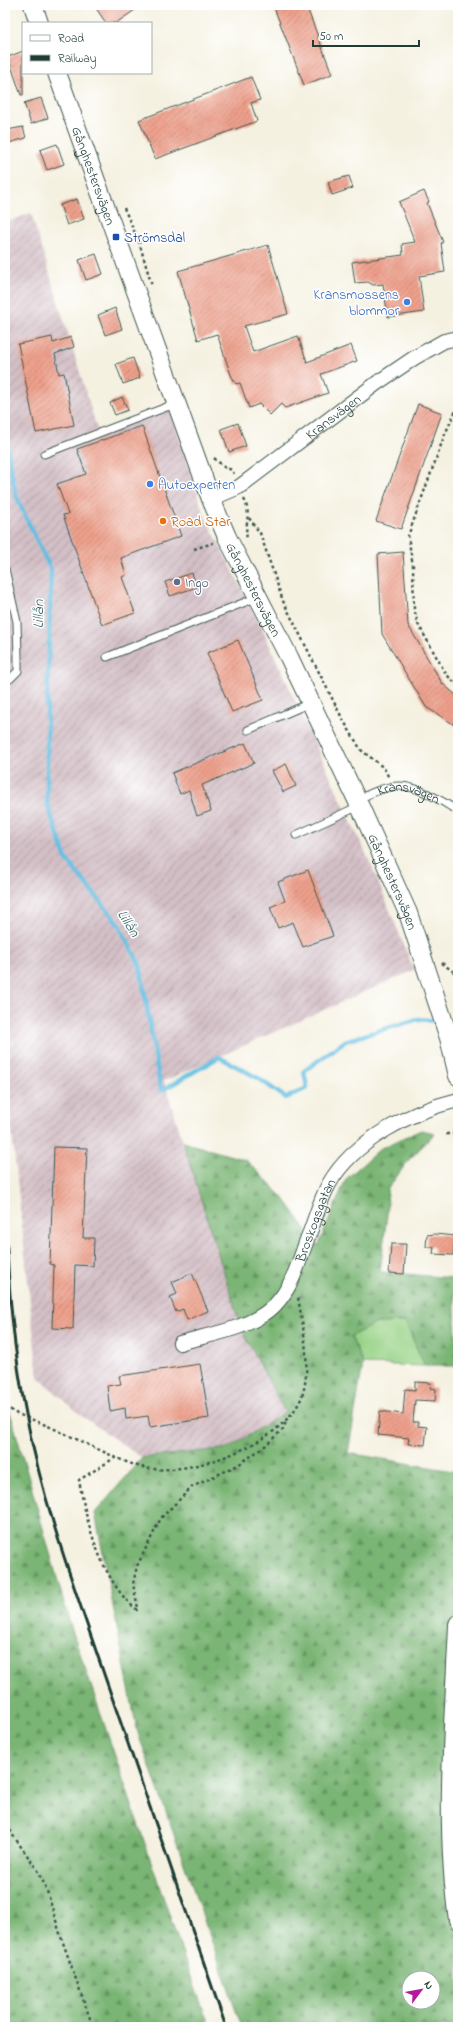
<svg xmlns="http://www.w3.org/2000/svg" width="463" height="2032" viewBox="0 0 463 2032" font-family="'Indie Flower',sans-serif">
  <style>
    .industrial { fill: url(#industrial-furrows) }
    .grass { fill: #99d387; stroke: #5c885e }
    .forest { fill: url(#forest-firs); stroke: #4c7954; fill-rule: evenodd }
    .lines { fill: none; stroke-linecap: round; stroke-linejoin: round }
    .stream { stroke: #63bfe1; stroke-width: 4.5 }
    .building { fill: url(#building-hatch) }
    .service-casing { stroke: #3f584e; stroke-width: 9 }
    .minor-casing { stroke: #3f584e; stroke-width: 16 }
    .tertiary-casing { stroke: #3f584e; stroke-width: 20 }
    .path { stroke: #3f584e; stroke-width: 2.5; stroke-dasharray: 3 3; stroke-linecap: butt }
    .service { stroke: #fff; stroke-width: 7 }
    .minor { stroke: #fff; stroke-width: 14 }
    .tertiary { stroke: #fff; stroke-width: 18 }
    .rail { stroke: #1f3d34; stroke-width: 3 }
    .transit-dot { fill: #1a4fb4; stroke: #fff; stroke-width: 1.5 }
    .shop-dot { fill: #3f7fe0; stroke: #fff; stroke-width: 1.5 }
    .food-dot { fill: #e8710a; stroke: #fff; stroke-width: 1.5 }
    .service-dot { fill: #5c6f8a; stroke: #fff; stroke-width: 1.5 }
    .labels { text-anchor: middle; stroke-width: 3; stroke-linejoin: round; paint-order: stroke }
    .street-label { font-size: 14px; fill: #1f3d34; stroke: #fff }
    .transit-label { font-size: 14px; fill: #164399; stroke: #fff; text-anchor: start }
    .shop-label { font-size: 14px; fill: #366cbe; stroke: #fff; text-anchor: end }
    .food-label { font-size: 14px; fill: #c56008; stroke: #fff; text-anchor: start }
    .service-label { font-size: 14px; fill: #4e5e75; stroke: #fff; text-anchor: start }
    .water-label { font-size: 15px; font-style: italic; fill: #336468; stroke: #fff }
  </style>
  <defs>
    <pattern id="industrial-furrows" width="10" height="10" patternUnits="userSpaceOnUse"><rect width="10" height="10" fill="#d2bec5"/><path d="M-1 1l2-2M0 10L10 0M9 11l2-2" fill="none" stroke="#aa9ca1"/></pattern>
    <pattern id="forest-firs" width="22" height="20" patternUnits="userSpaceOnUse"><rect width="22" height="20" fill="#7ab574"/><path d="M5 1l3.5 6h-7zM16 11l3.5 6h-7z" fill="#639460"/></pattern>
    <pattern id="building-hatch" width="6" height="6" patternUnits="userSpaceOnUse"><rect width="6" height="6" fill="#eea08c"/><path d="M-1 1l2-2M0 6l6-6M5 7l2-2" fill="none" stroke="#c08473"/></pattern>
  </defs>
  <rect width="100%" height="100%" fill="#fff"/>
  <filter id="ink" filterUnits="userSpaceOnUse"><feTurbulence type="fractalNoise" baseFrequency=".025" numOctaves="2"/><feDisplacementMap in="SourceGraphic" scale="8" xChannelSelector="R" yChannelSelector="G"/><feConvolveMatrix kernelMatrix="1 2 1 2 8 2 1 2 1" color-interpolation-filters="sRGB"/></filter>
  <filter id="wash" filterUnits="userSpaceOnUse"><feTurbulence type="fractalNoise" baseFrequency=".012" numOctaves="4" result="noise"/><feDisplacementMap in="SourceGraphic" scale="16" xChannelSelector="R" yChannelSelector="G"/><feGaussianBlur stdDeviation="0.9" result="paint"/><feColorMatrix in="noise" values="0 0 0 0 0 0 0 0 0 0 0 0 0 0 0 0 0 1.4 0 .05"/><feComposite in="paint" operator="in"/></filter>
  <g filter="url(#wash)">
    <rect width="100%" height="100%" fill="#f5f1e1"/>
    <polygon class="industrial" points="31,213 99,435 169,405 203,512 258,620 373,869 414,970 164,1081 242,1330 285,1412 229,1448 142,1458 83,1417 38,1377 5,1066 5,223"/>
    <polygon class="grass" points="406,1322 425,1366 363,1364 350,1336 377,1323"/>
    <g class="forest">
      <path d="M421 1130 435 1133 408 1161 387 1190 388 1206 380 1272 454 1278 457 1366H425L405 1322 377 1323 351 1336 363 1364 348 1453 458 1472V2027H242L137 1730 95 1513 142 1458 229 1448 285 1412 242 1330 183 1142 246 1160 283 1197 318 1246 346 1179 381 1148ZM409 1978H433V2002H409Z"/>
      <polygon points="5,1394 70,1624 185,1961 210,2027 5,2027"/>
    </g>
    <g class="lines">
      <g class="stream">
        <polyline points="5,435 16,496 51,570 47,713 47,803 66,859 117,922 140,965 161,1091 219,1057 258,1078 286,1098 307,1088 304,1071 345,1041 418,1019 438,1021"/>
        <polyline points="448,1022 458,1023"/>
      </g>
    </g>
    <g id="blocks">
      <g class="building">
        <polygon points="94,5 142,5 116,23 106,23"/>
        <polygon points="273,5 306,5 332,74 304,85"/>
        <polygon points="23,51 23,95 21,95 8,57"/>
        <polygon points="251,77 260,100 251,103 257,121 155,159 139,120"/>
        <polygon points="41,98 48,118 31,124 24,103"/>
        <polygon points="23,127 26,138 5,144 5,133 8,132 7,130"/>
        <polygon points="57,144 64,164 47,170 40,150"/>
        <polygon points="349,176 353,188 332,195 328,182"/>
        <polygon points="424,191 429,202 427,203 443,242 441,243 445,272 419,276 424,312 388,317 383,284 373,285 368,282 355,283 352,262 403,255 402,244 415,242 399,202"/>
        <polygon points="77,199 84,219 67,225 60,205"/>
        <polygon points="268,245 288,314 244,326 253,352 298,336 307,362 351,345 357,361 321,374 328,393 285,408 281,404 270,415 259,404 249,408 240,383 236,384 231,375 217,334 198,340 178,271"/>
        <polygon points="96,254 103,274 86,280 79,260"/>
        <polygon points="115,308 122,329 105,335 98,315"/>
        <polygon points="52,337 53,343 71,337 74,347 55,354 59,374 64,373 74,425 36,433 18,344"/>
        <polygon points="133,358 140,378 123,384 116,364"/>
        <polygon points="122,397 128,410 115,415 110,403"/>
        <polygon points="418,404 442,413 401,529 376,521"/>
        <polygon points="238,423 246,446 229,452 221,429"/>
        <polygon points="142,426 181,536 121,558 126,575 122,577 135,613 102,625 63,515 68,514 57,484 86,474 77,449"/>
        <polygon points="403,552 408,625 442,683 458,697 458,727 426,707 382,634 378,554"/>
        <polygon points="192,573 197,587 170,596 165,582"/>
        <polygon points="238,640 263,700 232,712 207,653"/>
        <polygon points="245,743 254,763 202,785 211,811 197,816 189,790 180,794 172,773"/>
        <polygon points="286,764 296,786 283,792 272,771"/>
        <polygon points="308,870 333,936 303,947 293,922 278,928 270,907 285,901 278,882"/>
        <polygon points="54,1147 87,1148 83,1238 94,1238 93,1266 75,1265 73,1329 52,1328 54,1265 50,1264"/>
        <polygon points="435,1234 455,1236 453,1255 433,1254 434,1247 426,1247 427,1235"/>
        <polygon points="391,1244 406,1244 404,1274 389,1273"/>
        <polygon points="192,1273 208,1311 187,1320 183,1309 176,1312 170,1297 177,1294 172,1282"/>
        <polygon points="200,1364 209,1418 150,1427 148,1416 126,1419 125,1408 110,1411 107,1386 121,1384 119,1376"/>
        <polygon points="415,1382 431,1383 430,1388 436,1389 435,1401 415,1400 413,1422 418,1422 418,1426 427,1427 425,1445 408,1444 409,1438 378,1435 380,1411 403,1414 405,1389 415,1390"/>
      </g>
    </g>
  </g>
  <g filter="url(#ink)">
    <use href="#blocks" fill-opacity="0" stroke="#3f584e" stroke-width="1"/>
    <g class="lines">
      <defs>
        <g id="service">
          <polyline points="44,454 177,403"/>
          <polyline points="5,569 17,622 18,657 18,671 10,679 5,682"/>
          <polyline points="107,657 258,597"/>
          <polyline points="248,730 310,703"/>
          <path id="s1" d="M357 800C366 796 376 790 386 788 411 780 438 799 458 811"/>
          <polyline points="296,835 359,806"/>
        </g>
        <g id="minor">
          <path id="s2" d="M211 499 239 487 377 383 414 358 444 341 458 338"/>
          <path id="s3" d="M180 1343C211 1334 251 1329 275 1305 293 1286 299 1261 308 1237 315 1220 320 1200 329 1184 353 1141 412 1111 458 1100"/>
        </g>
        <g id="tertiary">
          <polyline points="33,5 39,23"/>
          <path id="s4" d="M57 73 211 499 227 537 289 657 357 800 408 913 449 1038 458 1076"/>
          <path d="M458 1624C454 1722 444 1822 458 1920"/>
        </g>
      </defs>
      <use href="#service" class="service-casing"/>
      <use href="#minor" class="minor-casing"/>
      <use href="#tertiary" class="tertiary-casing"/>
      <g class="path">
        <polyline points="124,208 139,242 152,286"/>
        <polyline points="458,406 445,434 408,536 413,566 414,609 418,624 446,674 458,686"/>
        <polyline points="214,458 224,467 232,470 234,474"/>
        <path d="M244 499C252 515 244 524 247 539"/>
        <polyline points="249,518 260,533 283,601 342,718 361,750 384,768 389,778"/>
        <polyline points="194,549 213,543"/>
        <polyline points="442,963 455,973 458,978"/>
        <polyline points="446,1134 458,1134"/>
        <path d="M5 1406 17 1414C47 1424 75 1439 104 1452 117 1458 131 1465 146 1468 191 1477 289 1442 303 1393 311 1362 303 1329 298 1297"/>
        <path d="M116 1457 79 1480C86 1522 102 1582 137 1610L138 1608 133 1584 137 1566 161 1518 192 1487 238 1465 265 1446 283 1429 286 1422"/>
        <polyline points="5,1819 12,1834 39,1872 47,1891 61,1937 93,2027"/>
      </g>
      <use href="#service" class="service"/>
      <use href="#minor" class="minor"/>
      <use href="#tertiary" class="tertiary"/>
      <path class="rail" d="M5 1212C8 1282 13 1350 27 1419 44 1508 77 1594 106 1680 146 1796 186 1911 226 2027"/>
    </g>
  </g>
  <rect class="transit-dot" x="112" y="233" width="8" height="8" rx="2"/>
  <g class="shop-dot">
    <circle cx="407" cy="302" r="4"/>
    <circle cx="150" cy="484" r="4"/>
  </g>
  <circle class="food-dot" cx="163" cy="521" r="4"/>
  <circle class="service-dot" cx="177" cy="582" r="4"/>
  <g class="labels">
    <g class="street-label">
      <text dy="5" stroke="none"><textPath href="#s4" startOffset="109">Gånghestersvägen</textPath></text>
      <text dy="5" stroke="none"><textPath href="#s2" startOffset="148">Kransvägen</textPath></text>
      <text dy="5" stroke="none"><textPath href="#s4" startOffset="553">Gånghestersvägen</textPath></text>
      <text dy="5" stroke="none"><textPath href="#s1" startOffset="55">Kransvägen</textPath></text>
      <text dy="5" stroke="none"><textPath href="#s4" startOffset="877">Gånghestersvägen</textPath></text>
      <text dy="5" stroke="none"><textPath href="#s3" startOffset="198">Broskogsgatan</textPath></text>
    </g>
    <g class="transit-label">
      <text x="124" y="242">Strömsdal</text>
    </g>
    <g class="shop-label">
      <text x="399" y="299">Kransmossens<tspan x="399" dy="16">blommor</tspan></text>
      <text x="158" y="489" text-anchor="start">Autoexperten</text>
    </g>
    <g class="food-label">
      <text x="171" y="526">Road Star</text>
    </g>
    <g class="service-label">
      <text x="185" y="587">Ingo</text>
    </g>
    <g class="water-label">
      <text transform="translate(38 614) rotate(-89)" y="5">Lillån</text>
      <text transform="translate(129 923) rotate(58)" y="5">Lillån</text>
    </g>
  </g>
  <rect width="463" height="2032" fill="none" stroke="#fff" stroke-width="20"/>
  <rect x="22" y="22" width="130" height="52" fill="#ffffff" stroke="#a5b1ae"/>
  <rect x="30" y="35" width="20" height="6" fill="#ffffff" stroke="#a5b1ae"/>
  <text x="58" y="42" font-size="12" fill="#1f3d34">Road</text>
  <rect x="30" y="55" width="20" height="6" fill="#1f3d34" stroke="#a5b1ae"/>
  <text x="58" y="62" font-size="12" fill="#1f3d34">Railway</text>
  <g transform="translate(421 1990) rotate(58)"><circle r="19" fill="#ffffff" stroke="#a5b1ae"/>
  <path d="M0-3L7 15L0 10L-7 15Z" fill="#b5179e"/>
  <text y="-6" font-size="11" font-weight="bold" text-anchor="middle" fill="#1f3d34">N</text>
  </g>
  <path d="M313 40v6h106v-6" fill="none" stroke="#1f3d34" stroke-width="2"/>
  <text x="319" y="40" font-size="12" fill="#1f3d34" stroke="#ffffff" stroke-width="3" paint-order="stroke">50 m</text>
</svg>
